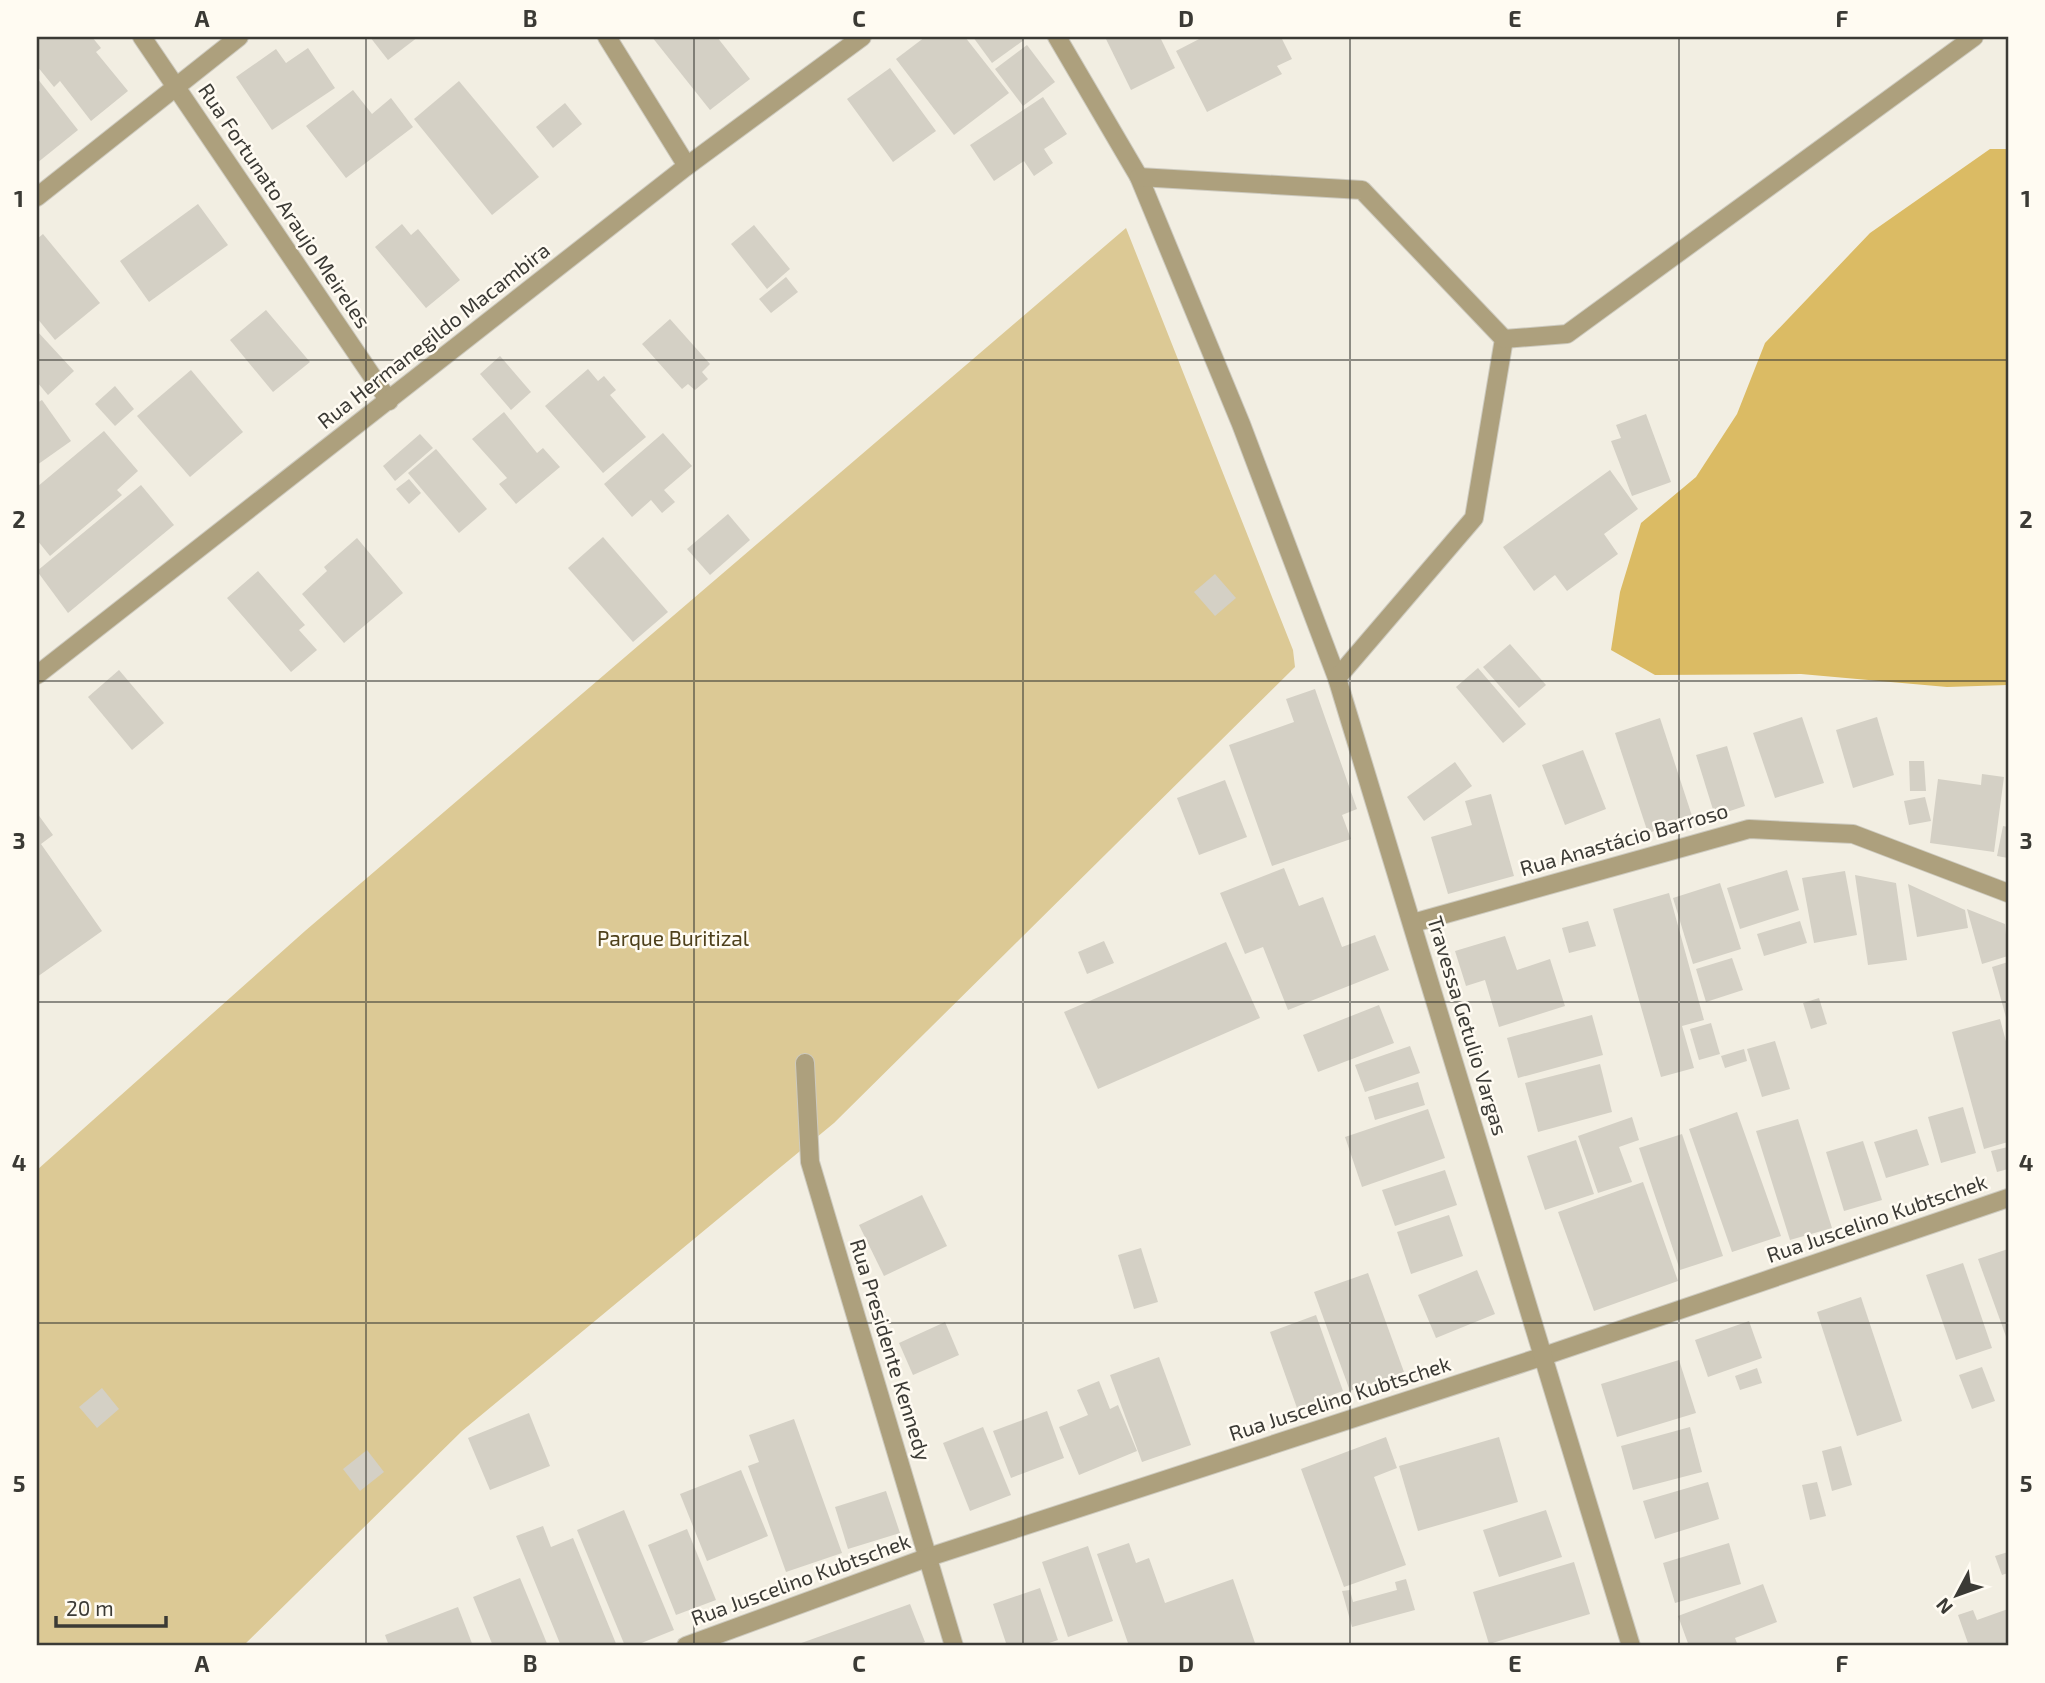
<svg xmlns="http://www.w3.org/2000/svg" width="2045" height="1683" viewBox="0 0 2045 1683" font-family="'Exo 2',sans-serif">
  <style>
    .green { fill: #dcc995 }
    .forest { fill: #dbbb64 }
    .building { fill: #d4d0c5 }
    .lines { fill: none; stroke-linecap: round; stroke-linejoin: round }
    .minor-casing { stroke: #cdcabf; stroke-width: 20 }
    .tertiary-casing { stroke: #cdcabf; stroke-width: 20 }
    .minor { stroke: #ada07d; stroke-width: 18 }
    .tertiary { stroke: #ada07d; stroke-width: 18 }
    .grid { fill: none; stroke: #3b3a35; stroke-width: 2; stroke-opacity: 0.55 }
    .labels { text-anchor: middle; stroke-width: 5; stroke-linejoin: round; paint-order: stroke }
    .street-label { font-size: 21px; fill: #3b3a35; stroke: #fffbf2 }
    .park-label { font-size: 21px; fill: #4e401b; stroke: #fffbf2 }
    .neatline { fill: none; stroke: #3b3a35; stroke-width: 2.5 }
    .grid-label { font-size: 23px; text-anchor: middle; font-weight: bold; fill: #3b3a35 }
  </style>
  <rect width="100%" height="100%" fill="#f2eee2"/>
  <polygon class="green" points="1126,228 1293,650 1295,667 834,1123 462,1431 243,1646 37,1646 37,1170 305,931"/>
  <polygon class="forest" points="1990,149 2008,149 2008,685 1947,687 1801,674 1655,675 1611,650 1620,592 1641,523 1696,477 1737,414 1765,343 1870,233"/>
  <g class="building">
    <polygon points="37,37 92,37 101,48 96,52 128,91 91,121 60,81 54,87 37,66"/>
    <polygon points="370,37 418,37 388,60"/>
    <polygon points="652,37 717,37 750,79 710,110"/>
    <polygon points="925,37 965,37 1009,93 954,135 896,59"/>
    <polygon points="973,37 1021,37 1024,40 992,63"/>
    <polygon points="1105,37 1160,37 1175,68 1131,90"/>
    <polygon points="1203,37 1281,37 1292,59 1277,66 1282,74 1207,112 1176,51"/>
    <polygon points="1027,45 1055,82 1023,106 995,69"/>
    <polygon points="308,48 335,88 272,130 236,77 276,49 286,63"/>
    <polygon points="890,68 936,131 893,162 847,99"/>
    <polygon points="37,78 78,130 37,163"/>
    <polygon points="459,81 539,177 492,215 414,119"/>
    <polygon points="353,90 372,114 391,98 413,127 346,178 306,126"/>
    <polygon points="1043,97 1067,134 1044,149 1053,163 1034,176 1024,161 994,181 970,145"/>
    <polygon points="565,103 582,124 553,148 536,127"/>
    <polygon points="198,204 228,245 149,302 120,261"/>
    <polygon points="402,224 411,235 418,229 460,280 426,308 375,247"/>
    <polygon points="754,225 790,269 767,289 731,244"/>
    <polygon points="43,234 100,303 55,340 37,318 37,239"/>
    <polygon points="786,277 798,292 771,313 759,299"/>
    <polygon points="266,310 310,362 273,392 230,340"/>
    <polygon points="670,319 710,364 702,372 708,379 695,390 688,384 682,389 642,344"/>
    <polygon points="37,331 74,371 48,395 37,382"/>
    <polygon points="500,356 531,392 511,410 480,374"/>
    <polygon points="588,369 598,381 604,376 616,390 610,395 646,437 603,473 545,406"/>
    <polygon points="191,370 243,432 190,477 137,416"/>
    <polygon points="115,386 134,409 115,426 95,404"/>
    <polygon points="42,400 71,441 37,465 37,403"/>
    <polygon points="504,412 537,453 543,448 560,467 516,504 499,484 507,478 472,439"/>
    <polygon points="1646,414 1671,482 1632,496 1611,441 1621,438 1616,425"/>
    <polygon points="104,431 138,471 117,490 122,495 50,556 37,540 37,487"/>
    <polygon points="663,433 692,466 664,490 675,502 662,513 651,500 632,517 604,484"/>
    <polygon points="420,434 433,448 395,481 383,466"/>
    <polygon points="436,449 487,509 459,533 408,473"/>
    <polygon points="1610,470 1638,509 1604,534 1618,554 1567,591 1555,575 1534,591 1503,547"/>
    <polygon points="409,479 421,493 409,504 396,489"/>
    <polygon points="141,485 174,525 68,613 37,571"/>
    <polygon points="728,514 750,540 710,575 687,549"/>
    <polygon points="603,537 668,612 633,642 568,568"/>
    <polygon points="357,538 403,593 344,643 302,594 327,571 324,567"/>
    <polygon points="258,571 305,625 299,630 317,650 291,672 227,598"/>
    <polygon points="1215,574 1236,598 1215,616 1194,592"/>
    <polygon points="1510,644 1546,685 1519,708 1483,667"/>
    <polygon points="1478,668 1526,724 1503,743 1456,687"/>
    <polygon points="119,670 164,723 132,750 88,697"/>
    <polygon points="1315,689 1357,809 1342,815 1351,839 1272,866 1229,745 1294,722 1286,699"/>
    <polygon points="1802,717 1824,783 1775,798 1753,733"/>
    <polygon points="1877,717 1894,775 1853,788 1836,730"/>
    <polygon points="1660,718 1693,819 1648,833 1615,733"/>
    <polygon points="1727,746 1745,806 1715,816 1696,755"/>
    <polygon points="1583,750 1606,809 1565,825 1542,765"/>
    <polygon points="1909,761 1924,761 1926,791 1910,791"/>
    <polygon points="1455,762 1472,786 1424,821 1407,797"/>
    <polygon points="1982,774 2004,777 1994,852 1930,843 1938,779 1981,785"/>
    <polygon points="1225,780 1247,837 1199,855 1177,798"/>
    <polygon points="1491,794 1514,876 1448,894 1431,837 1472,825 1465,801"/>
    <polygon points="1925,797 1931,821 1909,825 1904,801"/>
    <polygon points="37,813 53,835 41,844 102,931 37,977"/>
    <polygon points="2003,826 2008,827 2008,858 1997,856"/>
    <polygon points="1284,868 1299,906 1323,897 1342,947 1375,935 1389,970 1288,1010 1263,947 1245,954 1220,893"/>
    <polygon points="1787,870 1799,910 1740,929 1727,888"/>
    <polygon points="1845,871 1857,935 1814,943 1802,878"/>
    <polygon points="1855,875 1896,883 1907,960 1868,965"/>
    <polygon points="1720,883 1741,949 1693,964 1673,898"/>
    <polygon points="1908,884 1965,910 1968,928 1917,937"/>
    <polygon points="1669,893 1704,1020 1682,1026 1694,1068 1661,1077 1613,909"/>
    <polygon points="1967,909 2005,924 2008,956 1982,964"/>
    <polygon points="1588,921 1596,946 1569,953 1562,928"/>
    <polygon points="1800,921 1807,943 1764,956 1757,934"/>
    <polygon points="1505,936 1517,970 1550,959 1565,1006 1499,1027 1485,980 1466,986 1455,951"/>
    <polygon points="1104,941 1114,963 1087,974 1078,952"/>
    <polygon points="1226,942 1260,1018 1098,1089 1064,1012"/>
    <polygon points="1732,958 1743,990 1706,1002 1696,969"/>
    <polygon points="2008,962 2008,1021 2007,1021 1992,967"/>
    <polygon points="1819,998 1827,1024 1811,1029 1803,1003"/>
    <polygon points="1379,1005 1394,1043 1318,1072 1303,1035"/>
    <polygon points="1592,1015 1603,1055 1518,1078 1507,1038"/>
    <polygon points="2000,1019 2008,1049 2008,1142 1984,1149 1952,1032"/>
    <polygon points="1711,1023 1720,1054 1699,1060 1690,1029"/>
    <polygon points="1775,1041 1790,1089 1762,1097 1747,1049"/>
    <polygon points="1410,1046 1420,1073 1365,1092 1355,1065"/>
    <polygon points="1744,1049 1747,1061 1725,1068 1721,1056"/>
    <polygon points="1600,1064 1612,1112 1538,1132 1525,1083"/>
    <polygon points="1418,1082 1425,1105 1375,1120 1368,1097"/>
    <polygon points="1963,1107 1976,1153 1941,1163 1928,1117"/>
    <polygon points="1428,1109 1445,1158 1362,1187 1345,1137"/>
    <polygon points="1737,1112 1781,1236 1732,1252 1689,1129"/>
    <polygon points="1632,1117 1639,1140 1619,1147 1632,1182 1598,1193 1578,1136"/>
    <polygon points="1798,1119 1832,1228 1790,1240 1756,1131"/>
    <polygon points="1917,1129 1929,1165 1886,1178 1874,1142"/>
    <polygon points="1682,1134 1723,1256 1680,1270 1639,1148"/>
    <polygon points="1576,1140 1594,1194 1545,1210 1527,1156"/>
    <polygon points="1863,1141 1882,1200 1844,1211 1826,1152"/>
    <polygon points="2008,1147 2008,1169 1997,1172 1991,1151"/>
    <polygon points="1445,1170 1457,1205 1395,1226 1382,1190"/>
    <polygon points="1643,1182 1678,1281 1594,1311 1558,1212"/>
    <polygon points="922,1195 947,1246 884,1276 859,1225"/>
    <polygon points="1449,1215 1463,1256 1411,1274 1397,1232"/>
    <polygon points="1141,1248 1158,1302 1134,1309 1118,1255"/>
    <polygon points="2008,1249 2008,1342 1978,1259"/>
    <polygon points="1963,1263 1992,1348 1956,1360 1926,1275"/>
    <polygon points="1477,1270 1495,1314 1436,1338 1418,1295"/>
    <polygon points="1368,1273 1404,1372 1350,1391 1314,1292"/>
    <polygon points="1861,1297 1902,1421 1857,1436 1817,1312"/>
    <polygon points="1316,1315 1343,1391 1297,1408 1270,1332"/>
    <polygon points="1749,1321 1762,1358 1708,1377 1695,1340"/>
    <polygon points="945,1322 959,1355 913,1375 899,1343"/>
    <polygon points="1159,1357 1191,1445 1142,1462 1110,1375"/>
    <polygon points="1679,1360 1696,1413 1617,1437 1601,1384"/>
    <polygon points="1982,1367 1995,1401 1972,1409 1959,1375"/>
    <polygon points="1757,1368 1762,1383 1740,1390 1735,1376"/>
    <polygon points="1099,1381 1110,1409 1118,1405 1137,1451 1079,1475 1059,1427 1088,1415 1077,1390"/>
    <polygon points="102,1388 119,1409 97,1428 79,1407"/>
    <polygon points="1047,1411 1064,1458 1011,1478 993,1431"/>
    <polygon points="529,1413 550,1466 490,1490 468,1438"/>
    <polygon points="794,1419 842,1553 786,1572 748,1466 759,1462 749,1435"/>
    <polygon points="983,1427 1011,1495 970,1511 943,1443"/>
    <polygon points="1690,1427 1702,1472 1633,1490 1621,1446"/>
    <polygon points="1386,1437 1397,1468 1374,1477 1406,1565 1344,1587 1301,1469"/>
    <polygon points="1499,1437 1518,1502 1418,1531 1399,1466"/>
    <polygon points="1841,1446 1852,1485 1832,1491 1822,1451"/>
    <polygon points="367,1450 384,1472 360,1491 343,1469"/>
    <polygon points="741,1470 768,1536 707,1561 680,1494"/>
    <polygon points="1708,1482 1719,1519 1655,1539 1643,1501"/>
    <polygon points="1817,1482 1826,1516 1810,1520 1802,1485"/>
    <polygon points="886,1491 900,1533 848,1549 835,1507"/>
    <polygon points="624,1510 674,1630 634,1646 625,1646 577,1530"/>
    <polygon points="1546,1510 1562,1557 1499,1577 1483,1530"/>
    <polygon points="543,1526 551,1547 573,1538 617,1646 561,1646 516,1536"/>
    <polygon points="687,1529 716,1600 676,1615 648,1545"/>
    <polygon points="1129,1543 1136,1563 1149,1558 1165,1603 1233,1579 1256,1646 1129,1646 1097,1554"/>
    <polygon points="1729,1543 1741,1584 1675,1603 1663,1563"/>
    <polygon points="1088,1546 1113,1621 1068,1637 1042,1562"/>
    <polygon points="2008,1552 2008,1573 2002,1575 1995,1556"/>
    <polygon points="1574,1562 1590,1614 1489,1644 1473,1592"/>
    <polygon points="520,1578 548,1646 493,1646 473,1597"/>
    <polygon points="1406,1579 1415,1610 1352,1627 1342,1591 1350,1590 1353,1602 1397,1590 1395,1582"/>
    <polygon points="1763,1584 1777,1622 1735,1638 1738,1646 1689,1646 1678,1616"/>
    <polygon points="1040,1588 1058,1640 1040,1646 1007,1646 993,1604"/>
    <polygon points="910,1604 925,1642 914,1646 793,1646"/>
    <polygon points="458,1607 473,1646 389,1646 385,1635"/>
    <polygon points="2008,1609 2008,1646 1969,1646 1958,1615 1973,1610 1977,1620"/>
  </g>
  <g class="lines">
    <defs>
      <g id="minor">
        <polyline points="142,37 389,401"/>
        <polyline points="607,37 687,166"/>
        <polyline points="37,197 239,37"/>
        <polyline points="37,675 687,166 862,37"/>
        <polyline points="1413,923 1749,829 1853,834 2008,893"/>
        <polyline points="805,1063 810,1162 954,1646"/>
        <polyline points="686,1646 929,1557 1541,1357 2008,1198"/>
      </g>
      <g id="tertiary">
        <polyline points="1057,37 1139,177 1241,424 1337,678 1631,1646"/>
        <polyline points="1139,177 1362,190 1504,339 1474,518 1337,678"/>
        <polyline points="1504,339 1567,334 1974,37"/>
      </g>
    </defs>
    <use href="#minor" class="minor-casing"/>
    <use href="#tertiary" class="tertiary-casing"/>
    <use href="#minor" class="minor"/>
    <use href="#tertiary" class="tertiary"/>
  </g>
  <path class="grid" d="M366 37V1646M694 37V1646M1023 37V1646M1350 37V1646M1679 37V1646M37 360H2008M37 681H2008M37 1002H2008M37 1323H2008"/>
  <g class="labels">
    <g class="street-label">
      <text transform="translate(284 206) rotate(56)" y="7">Rua Fortunato Araujo Meireles</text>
      <text transform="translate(434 336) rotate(-38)" y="7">Rua Hermanegildo Macambira</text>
      <text transform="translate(1624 840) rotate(-16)" y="7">Rua Anastácio Barroso</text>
      <text transform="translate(1467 1026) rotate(73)" y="7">Travessa Getulio Vargas</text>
      <text transform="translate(1877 1219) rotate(-19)" y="7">Rua Juscelino Kubtschek</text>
      <text transform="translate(890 1350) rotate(73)" y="7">Rua Presidente Kennedy</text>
      <text transform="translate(1340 1399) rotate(-18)" y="7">Rua Juscelino Kubtschek</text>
      <text transform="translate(801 1580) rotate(-20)" y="7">Rua Juscelino Kubtschek</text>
    </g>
    <g class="park-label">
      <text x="673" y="946">Parque Buritizal</text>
    </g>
  </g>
  <rect width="2045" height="1683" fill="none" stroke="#fffbf2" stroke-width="77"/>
  <g transform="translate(1957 1595) rotate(229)" stroke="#fffbf2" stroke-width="5" paint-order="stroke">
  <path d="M0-5L12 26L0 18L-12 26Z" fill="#3b3a35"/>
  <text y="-10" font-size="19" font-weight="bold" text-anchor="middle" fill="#3b3a35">N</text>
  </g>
  <path d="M56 1616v10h110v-10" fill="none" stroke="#3b3a35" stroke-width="3.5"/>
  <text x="66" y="1616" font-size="21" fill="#3b3a35" stroke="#fffbf2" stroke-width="5" paint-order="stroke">20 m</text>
  <rect x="38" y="38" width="1969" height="1606" class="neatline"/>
  <g class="grid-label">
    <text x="202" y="27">A</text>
    <text x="530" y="27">B</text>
    <text x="859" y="27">C</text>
    <text x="1186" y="27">D</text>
    <text x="1515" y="27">E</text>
    <text x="1842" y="27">F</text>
    <text x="19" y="207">1</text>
    <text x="2026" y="207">1</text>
    <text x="19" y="528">2</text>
    <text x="2026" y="528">2</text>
    <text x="19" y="849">3</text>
    <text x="2026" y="849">3</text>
    <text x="19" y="1171">4</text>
    <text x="2026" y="1171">4</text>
    <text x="19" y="1492">5</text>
    <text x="2026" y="1492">5</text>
    <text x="202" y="1672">A</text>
    <text x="530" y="1672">B</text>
    <text x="859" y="1672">C</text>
    <text x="1186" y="1672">D</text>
    <text x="1515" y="1672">E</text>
    <text x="1842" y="1672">F</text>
  </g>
</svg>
